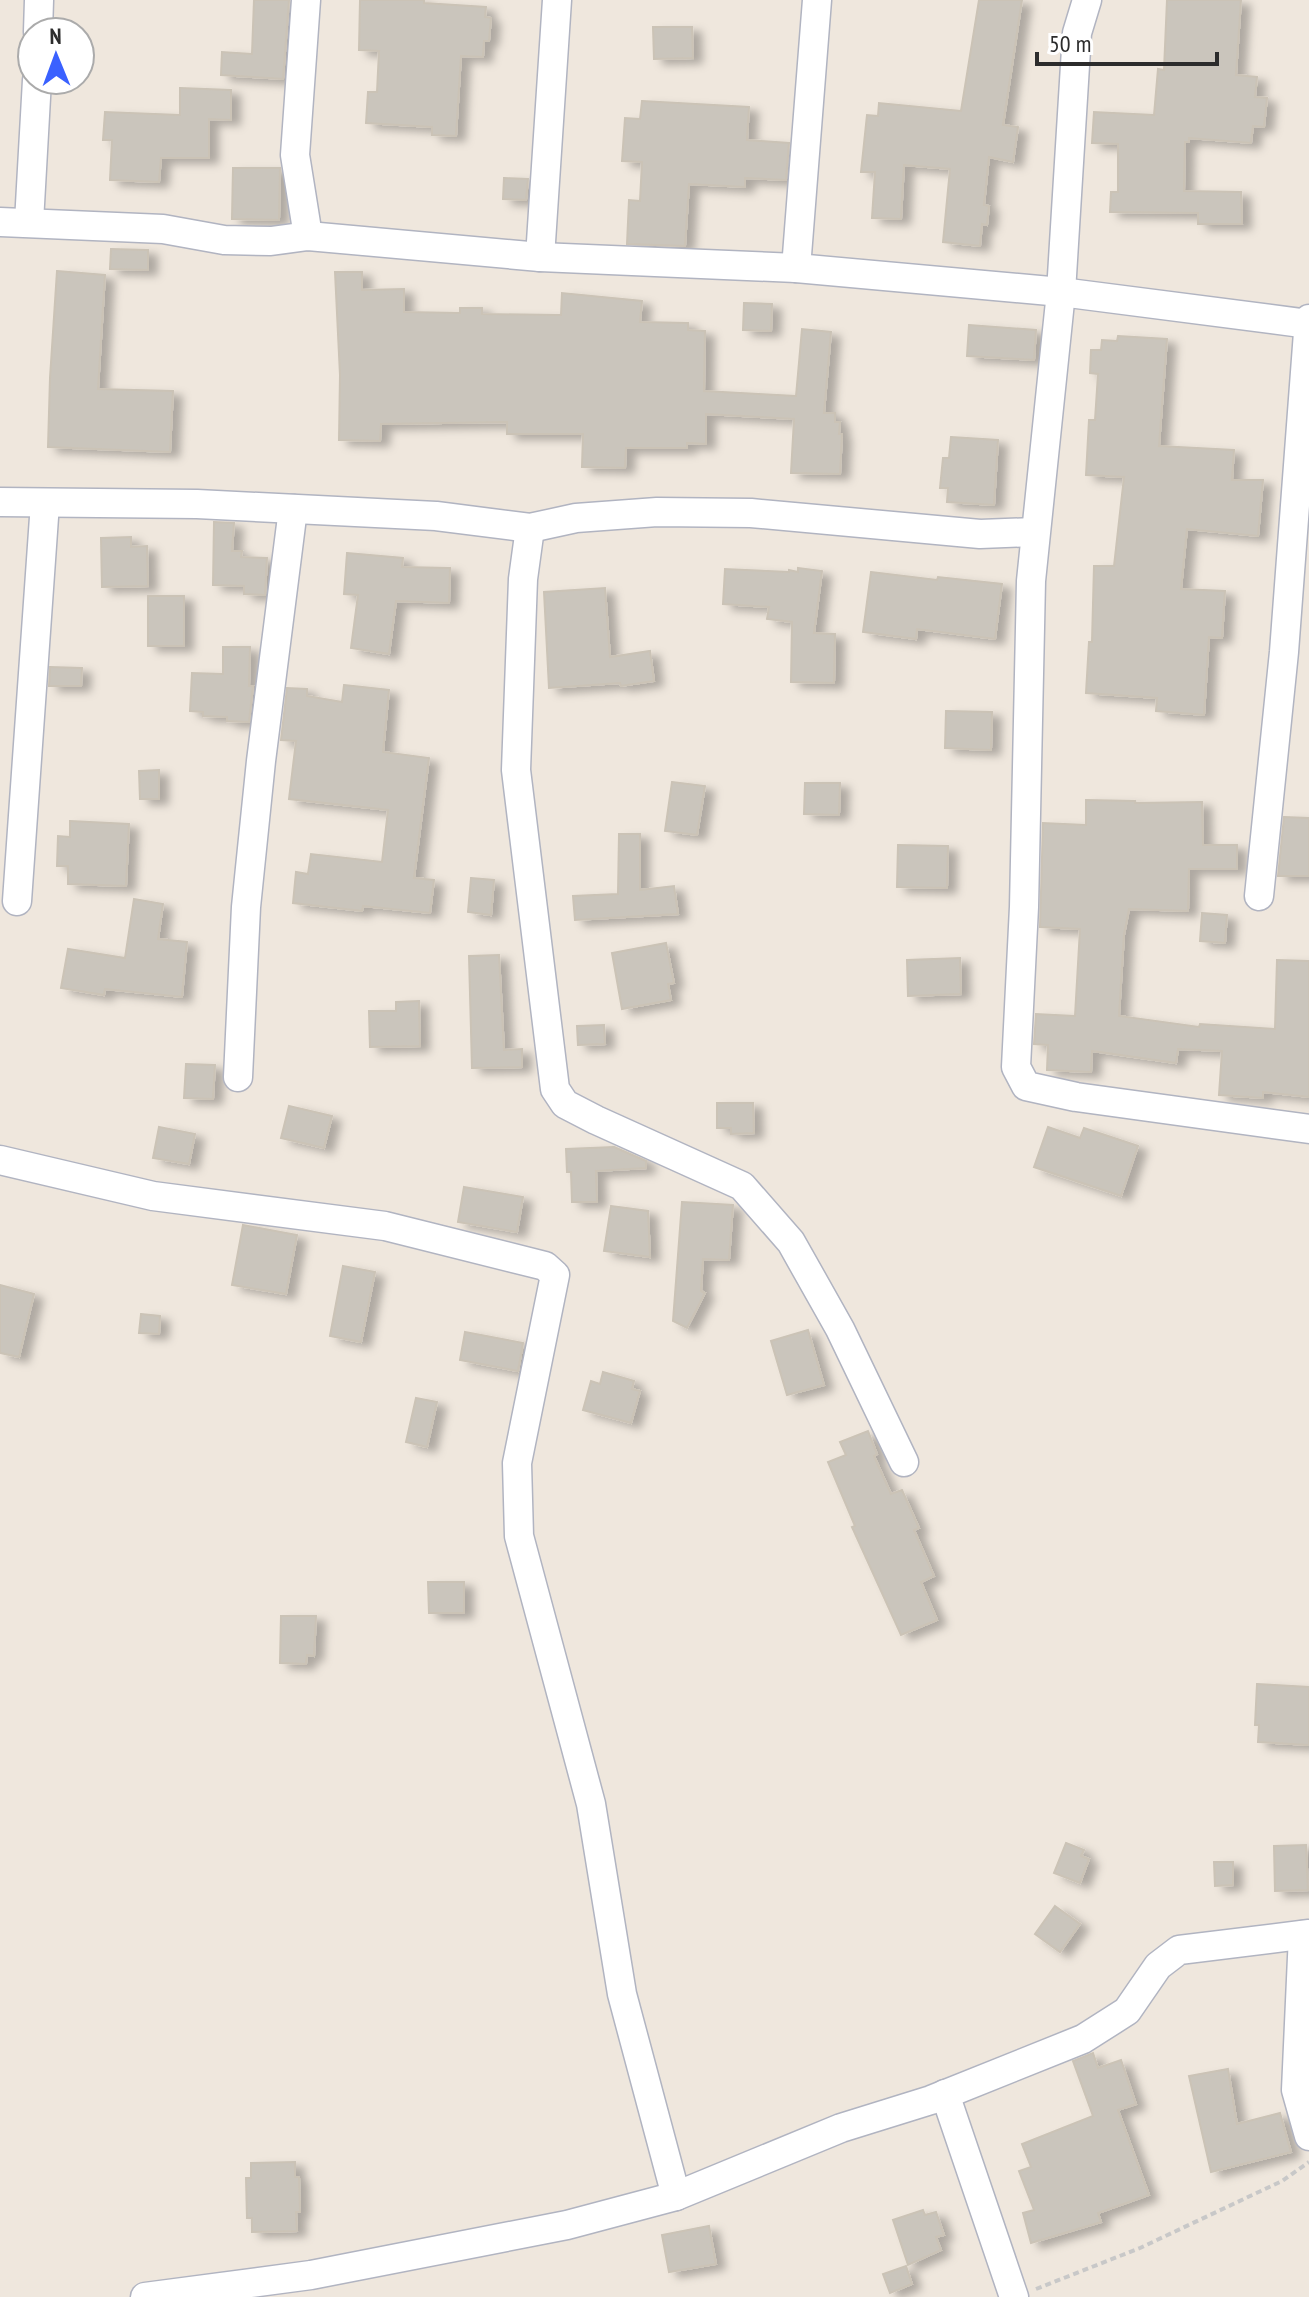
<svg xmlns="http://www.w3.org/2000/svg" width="1309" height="2297" viewBox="0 0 1309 2297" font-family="'PT Sans Narrow',sans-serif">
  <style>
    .building { fill: #cac5bc; stroke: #cbc3b6; stroke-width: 2; filter: url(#shadow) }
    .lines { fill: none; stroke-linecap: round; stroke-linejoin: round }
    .street-casing { stroke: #b1b4c1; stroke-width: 31 }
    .path { stroke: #c8c8c8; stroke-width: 4; stroke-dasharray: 6 4; stroke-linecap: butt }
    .street { stroke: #fff; stroke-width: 28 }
  </style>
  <defs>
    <filter id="shadow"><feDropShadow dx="9" dy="5" stdDeviation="4" flood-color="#0004"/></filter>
  </defs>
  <rect width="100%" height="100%" fill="#efe7dd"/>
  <g class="building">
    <polygon points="254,0 289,0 283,79 221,75 222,52 252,54"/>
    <polygon points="360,0 424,0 424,3 486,7 485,17 491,18 489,41 484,41 483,57 461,56 456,136 432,135 432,127 366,123 368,92 377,92 379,51 359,50"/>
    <polygon points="979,0 1022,0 1003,125 1018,127 1013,162 989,157 984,205 989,206 987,225 982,224 980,246 943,242 950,169 904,165 901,219 872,218 875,172 861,172 867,115 878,116 879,103 961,111"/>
    <polygon points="1167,0 1241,0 1236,75 1257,77 1255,97 1267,98 1264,127 1253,126 1251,143 1189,138 1189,142 1185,142 1184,191 1241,192 1242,224 1198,224 1198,213 1110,212 1111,192 1118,192 1118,144 1092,143 1094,112 1154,115 1158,69 1164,70"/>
    <polygon points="653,27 692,27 693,58 654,59"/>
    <polygon points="180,88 231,90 231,120 209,119 209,158 161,158 159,182 110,180 112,140 103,140 105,112 180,115"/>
    <polygon points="642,101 749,107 747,140 789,143 786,180 745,178 745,187 689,184 685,246 627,244 629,200 640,201 642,162 622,161 625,118 640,119"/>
    <polygon points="233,168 280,168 279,220 232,219"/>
    <polygon points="504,178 528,179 526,200 503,199"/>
    <polygon points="111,249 148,250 148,270 110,269"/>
    <polygon points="57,271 105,275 98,389 173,391 170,452 48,447 50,378"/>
    <polygon points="335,272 362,272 362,290 404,289 404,312 460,313 460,308 482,308 482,314 561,315 562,293 642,301 640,322 688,323 688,330 705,331 704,391 796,396 802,329 831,332 824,413 835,413 835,422 840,422 839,434 842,434 840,474 791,473 794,419 706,414 706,444 687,443 687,448 626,448 625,468 582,467 583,434 507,434 507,422 381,424 380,441 339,440 340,375"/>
    <polygon points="744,303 772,304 771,331 743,330"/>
    <polygon points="969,325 1036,330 1034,360 967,356"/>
    <polygon points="1118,336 1167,339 1159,446 1234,450 1232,480 1263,480 1258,536 1187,529 1181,589 1225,591 1222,638 1209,637 1204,715 1156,711 1157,698 1086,693 1089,642 1092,642 1094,566 1114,566 1124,477 1086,475 1089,420 1095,420 1098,374 1090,373 1091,350 1101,350 1102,340 1117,341"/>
    <polygon points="951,437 998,440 994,505 947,502 948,488 940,488 943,458 949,458"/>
    <polygon points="214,522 234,523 232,551 242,551 241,557 267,558 265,595 244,594 244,586 213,585"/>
    <polygon points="131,537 131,547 147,546 148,586 102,587 101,538"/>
    <polygon points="347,553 403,558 402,567 450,568 449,603 396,601 389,654 351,648 358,595 344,594"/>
    <polygon points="798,568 822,571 814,633 835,634 834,683 791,682 792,622 767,619 769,607 723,604 725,569 789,572 789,570 798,572"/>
    <polygon points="871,572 937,580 938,577 1002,584 995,639 917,629 916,639 863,632"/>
    <polygon points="605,588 610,657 650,651 654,681 621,686 620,683 549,688 544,592"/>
    <rect x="148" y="596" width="36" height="50"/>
    <polygon points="223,647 250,647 249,686 253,686 249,722 227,721 227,717 203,716 203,712 190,711 192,673 223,674"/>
    <polygon points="50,667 82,668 81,686 49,686"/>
    <polygon points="344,685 389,690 383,752 429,758 414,878 434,880 430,913 363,906 362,911 293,903 296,872 308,874 311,854 382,862 388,810 289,799 296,741 281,740 287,688 307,689 307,696 342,702"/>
    <polygon points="946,711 992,712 991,750 945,748"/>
    <polygon points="159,770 159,799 140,799 139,771"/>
    <polygon points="672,782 705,786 697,835 665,831"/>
    <polygon points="805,783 840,783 839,815 804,814"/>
    <polygon points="1086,800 1135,801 1135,803 1202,802 1203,845 1237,845 1237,869 1189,869 1188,911 1129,909 1124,935 1119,1016 1199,1027 1200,1024 1275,1029 1277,960 1309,961 1309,1097 1263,1092 1263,1098 1219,1095 1222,1051 1178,1049 1176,1063 1092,1051 1091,1072 1047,1070 1048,1045 1034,1044 1036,1014 1075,1016 1080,929 1040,927 1043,823 1086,825"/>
    <polygon points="1284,817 1309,818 1309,876 1278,876"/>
    <polygon points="70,821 129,824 126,886 68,884 68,866 57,866 58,836 70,837"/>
    <polygon points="619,834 640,834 640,890 674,886 678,914 575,920 573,896 618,894"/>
    <polygon points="898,845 948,846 947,888 897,887"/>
    <polygon points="471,878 494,880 491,915 468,912"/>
    <polygon points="134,899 163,904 158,939 187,942 182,997 105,989 104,995 61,988 68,949 125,958"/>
    <polygon points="1202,913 1227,915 1225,943 1200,941"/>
    <polygon points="666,943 674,983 668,984 671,1000 622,1009 612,953"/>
    <polygon points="499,955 504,1050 522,1049 522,1067 472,1068 469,956"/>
    <polygon points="960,958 961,994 908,996 907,960"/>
    <polygon points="419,1001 420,1046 370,1047 369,1011 396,1011 396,1002"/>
    <polygon points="604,1025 605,1044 578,1045 577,1026"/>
    <polygon points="186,1064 215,1065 213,1099 184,1098"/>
    <polygon points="717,1103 753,1103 754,1133 731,1134 731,1128 717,1128"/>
    <polygon points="289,1106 332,1116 324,1148 281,1138"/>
    <polygon points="159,1127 195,1134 189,1164 153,1158"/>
    <polygon points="1048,1127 1080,1138 1084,1128 1138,1146 1121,1196 1034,1167"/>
    <polygon points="614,1147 646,1161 646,1168 596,1171 597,1202 572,1202 571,1172 567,1172 566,1149"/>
    <polygon points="464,1187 523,1197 517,1232 458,1222"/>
    <polygon points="682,1202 733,1205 729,1260 703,1259 701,1291 705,1293 687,1328 673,1321"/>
    <polygon points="611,1206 648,1211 650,1257 604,1251"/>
    <polygon points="243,1225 297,1235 286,1294 232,1285"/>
    <polygon points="343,1266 375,1272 361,1342 330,1336"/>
    <polygon points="0,1285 34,1294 19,1357 0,1353"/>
    <polygon points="141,1314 160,1316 159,1334 139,1333"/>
    <polygon points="808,1330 824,1385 787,1395 771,1341"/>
    <polygon points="465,1332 523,1343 518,1371 460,1360"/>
    <polygon points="603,1372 634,1381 632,1389 640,1391 631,1423 583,1410 591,1381 600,1384"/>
    <polygon points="416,1398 437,1402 427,1447 406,1442"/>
    <polygon points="868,1431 877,1454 874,1456 891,1494 902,1490 919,1528 914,1530 934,1576 921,1582 937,1620 901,1635 852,1527 855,1526 828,1462 846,1455 840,1442"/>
    <polygon points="428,1582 464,1582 464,1613 429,1613"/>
    <polygon points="281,1616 316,1616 314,1656 307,1655 306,1664 280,1663"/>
    <polygon points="1257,1684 1309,1687 1309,1745 1258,1742 1259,1725 1255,1725"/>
    <polygon points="1066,1843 1084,1850 1081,1856 1089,1859 1080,1883 1054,1873"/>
    <polygon points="1306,1845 1308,1890 1275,1891 1274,1846"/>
    <polygon points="1214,1862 1233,1862 1233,1885 1215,1886"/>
    <polygon points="1055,1906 1080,1924 1060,1952 1035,1934"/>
    <polygon points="1093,2053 1098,2068 1121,2060 1136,2104 1118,2110 1149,2195 1098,2213 1101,2222 1031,2243 1023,2213 1034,2210 1019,2171 1031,2167 1022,2144 1093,2116 1073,2061"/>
    <polygon points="1228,2069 1237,2124 1280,2113 1291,2152 1211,2172 1189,2076"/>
    <polygon points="295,2162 295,2177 299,2177 300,2212 296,2212 297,2231 252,2232 252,2218 247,2218 246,2178 251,2178 251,2163"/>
    <polygon points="923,2210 925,2215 936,2212 944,2235 936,2237 941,2250 908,2265 893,2220"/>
    <polygon points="709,2226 716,2264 669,2272 662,2235"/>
    <polygon points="906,2266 912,2284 890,2293 883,2274"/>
  </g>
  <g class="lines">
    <defs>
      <g id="street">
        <polyline points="306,0 295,155 308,236"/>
        <polyline points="1087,0 1077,33 1061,292 1031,581 1024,907 1016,1067 1026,1086 1076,1097 1309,1129"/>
        <polyline points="38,32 39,0"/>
        <polyline points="0,222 163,229 224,240 271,241 308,236 540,257 796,268 1061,292 1309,324"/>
        <polyline points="29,222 37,80"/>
        <polyline points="540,257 557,0"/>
        <polyline points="796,268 817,0"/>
        <polyline points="0,502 197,504 436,516 530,528 576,518 657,512 751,513 980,534 1034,532"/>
        <polyline points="530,528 523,579 516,770 555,1089 565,1104 596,1120 742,1186 791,1242 840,1329 904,1462"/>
        <polyline points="1259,896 1284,652 1309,319"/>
        <polyline points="17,901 45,503"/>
        <polyline points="238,1077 246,907 261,761 293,509"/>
        <polyline points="0,1160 153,1196 385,1226 545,1266 555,1275 517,1463 519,1536 591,1804 622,1994 676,2196"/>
        <polyline points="1303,1935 1296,2090 1309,2136"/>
        <polyline points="945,2094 1014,2297"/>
        <polyline points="145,2297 311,2275 567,2225 676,2196 841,2128 931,2100 1083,2039 1127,2011 1158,1966 1179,1950 1309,1934"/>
      </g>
    </defs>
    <use href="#street" class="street-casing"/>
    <polyline class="path" points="1036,2289 1140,2248 1282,2181 1309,2162"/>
    <use href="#street" class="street"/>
  </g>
  <g transform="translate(56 56) rotate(359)"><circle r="38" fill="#ffffff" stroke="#ababab" stroke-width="2"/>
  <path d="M0-6L14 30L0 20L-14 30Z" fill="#3a61ff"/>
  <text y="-12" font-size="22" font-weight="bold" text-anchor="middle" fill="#2c2c2c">N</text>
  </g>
  <path d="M1037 52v12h180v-12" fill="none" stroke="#2c2c2c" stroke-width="4"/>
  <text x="1049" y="52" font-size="24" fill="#2c2c2c" stroke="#ffffff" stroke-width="6" paint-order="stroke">50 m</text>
</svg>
